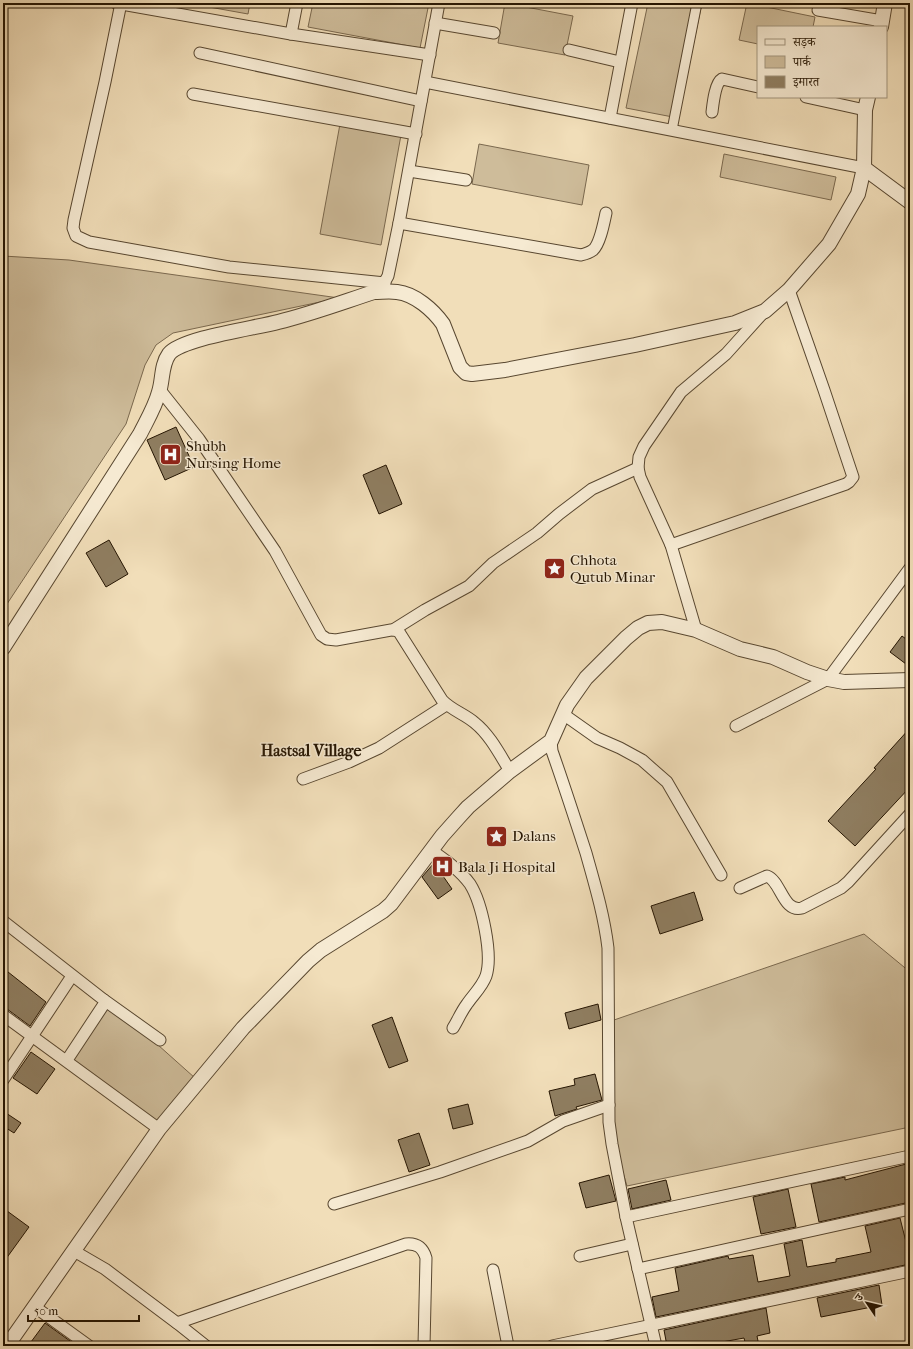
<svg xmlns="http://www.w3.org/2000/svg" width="913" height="1349" viewBox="0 0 913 1349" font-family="'IM FELL French Canon','Noto Serif Devanagari',serif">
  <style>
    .green { fill: #cebc9a; stroke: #7a684e }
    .building { fill: #8f7e61; stroke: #251502 }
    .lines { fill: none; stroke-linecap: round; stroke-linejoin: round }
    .pedestrian-casing { stroke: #584730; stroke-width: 11 }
    .minor-casing { stroke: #584730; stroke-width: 13 }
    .tertiary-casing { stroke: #584730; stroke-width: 16 }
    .pedestrian { stroke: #f6ead2; stroke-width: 9 }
    .minor { stroke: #f6ead2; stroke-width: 11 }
    .tertiary { stroke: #f6ead2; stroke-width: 14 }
    .labels { text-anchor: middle; stroke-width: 3; stroke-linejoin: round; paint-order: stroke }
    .poi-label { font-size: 15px; fill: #251502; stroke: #f6ead2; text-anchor: start }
    .neighbourhood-label { font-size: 16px; font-weight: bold; fill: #251502; stroke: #f6ead2 }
  </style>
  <rect width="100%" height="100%" fill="#f1deb9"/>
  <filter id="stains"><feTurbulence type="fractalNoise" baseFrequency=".005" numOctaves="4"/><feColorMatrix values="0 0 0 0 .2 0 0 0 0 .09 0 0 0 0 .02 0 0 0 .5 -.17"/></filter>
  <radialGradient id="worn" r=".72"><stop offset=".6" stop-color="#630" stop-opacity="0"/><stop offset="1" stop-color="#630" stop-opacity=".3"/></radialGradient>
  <g class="green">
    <polygon points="187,3 250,3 248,14"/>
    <polygon points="313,3 429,3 420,48 308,27"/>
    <polygon points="505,3 573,16 565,55 498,43"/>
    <polygon points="648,3 702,3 678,118 626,108"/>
    <polygon points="747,3 815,17 813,27 758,27 758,44 739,40"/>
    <polygon points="340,124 401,135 381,245 320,234"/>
    <polygon points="479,144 589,165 582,205 472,184"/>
    <polygon points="724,154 836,177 831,200 720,177"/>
    <polygon points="3,256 69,260 339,298 173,333 156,345 145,365 126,424 3,610"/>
    <polygon points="864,934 910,972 910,1127 627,1186 611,1132 614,1020"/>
    <polygon points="107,1005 139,1028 195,1078 157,1125 70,1058"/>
  </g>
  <g class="building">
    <polygon points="176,427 194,467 165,480 147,440"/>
    <polygon points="386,465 402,504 379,514 363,475"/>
    <polygon points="109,540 128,574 106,587 86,553"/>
    <polygon points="902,636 910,642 910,667 890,652"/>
    <polygon points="910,728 910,787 855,846 828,821 876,769 874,768"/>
    <polygon points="434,863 452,889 438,899 422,877"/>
    <polygon points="694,892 703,920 660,934 651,906"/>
    <polygon points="3,968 46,1002 30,1026 7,1009 3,1008"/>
    <polygon points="598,1004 601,1020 569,1029 565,1013"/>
    <polygon points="392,1017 408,1061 389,1068 372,1025"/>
    <polygon points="31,1052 55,1069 37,1094 13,1078"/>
    <polygon points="595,1074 602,1100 576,1107 577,1109 555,1116 549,1091 575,1085 574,1079"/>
    <polygon points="468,1104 473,1124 453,1129 448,1109"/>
    <polygon points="3,1111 21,1123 14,1133 3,1126"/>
    <polygon points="419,1133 430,1165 409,1172 398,1140"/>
    <polygon points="910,1163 910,1202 819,1222 811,1184 845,1177 845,1180"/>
    <polygon points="609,1175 616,1201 586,1208 579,1183"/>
    <polygon points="666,1180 671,1200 632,1209 628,1189"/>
    <polygon points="788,1189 796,1227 761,1234 753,1197"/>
    <polygon points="3,1208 29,1227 3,1263"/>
    <polygon points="900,1218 910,1258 910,1264 656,1317 652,1297 679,1291 675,1268 728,1256 729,1259 753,1255 758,1282 790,1276 784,1244 802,1240 807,1267 836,1262 836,1259 871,1252 865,1226"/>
    <polygon points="879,1285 882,1305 821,1317 817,1298"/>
    <polygon points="766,1308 770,1333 757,1336 759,1346 746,1346 744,1338 722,1342 722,1346 667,1346 664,1330"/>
    <polygon points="45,1323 77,1346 28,1346"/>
  </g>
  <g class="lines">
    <defs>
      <polyline id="pedestrian" points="672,130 697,3"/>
      <g id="minor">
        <polyline points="116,3 291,34 430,55"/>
        <polyline points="121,3 105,82 74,220 73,228 76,236 89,242 229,267 385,283"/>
        <polyline points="818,10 882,21"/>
        <polyline points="435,23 494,33"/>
        <polyline points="291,34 297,3"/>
        <polyline points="569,50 620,62"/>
        <polyline points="200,53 421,101"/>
        <polyline points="425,82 864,168"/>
        <polyline points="193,94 416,134"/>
        <polyline points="806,97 865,110"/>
        <path d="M712 112C713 104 715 83 722 79L758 87"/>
        <polyline points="610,118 632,3"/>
        <polyline points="409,171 466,180"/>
        <path d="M399 223 581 255C585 254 589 253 593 250 600 244 604 222 606 213"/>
        <polyline points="381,288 388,276 399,223 439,3"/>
        <path d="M160 390 199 439 275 551 321 635 327 639 336 640 391 630H395L399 632 442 700C451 710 465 714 475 723 490 735 500 755 510 771"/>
        <polyline points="671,545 846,484 849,482 853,477 824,390 789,290"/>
        <polyline points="393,630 425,610 469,586 493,563 537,533 559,514 592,489 638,468"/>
        <polyline points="696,630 671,545 640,477 638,468 639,457 644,446 681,392 726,354 763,313"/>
        <polyline points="563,714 597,738 620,748 642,760 667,782 721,875"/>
        <polyline points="736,726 828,679 910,568"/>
        <path d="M551 741 552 751C564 785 575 819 586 853 595 885 604 915 608 948L609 1122 612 1144 626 1217 656 1346"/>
        <polyline points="303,779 349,762 379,748 446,705"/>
        <path d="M431 850C445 860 460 870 470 884 482 903 493 955 486 976 482 987 473 995 467 1004 461 1012 458 1020 453 1028"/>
        <path d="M740 888 767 876C781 881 783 913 802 908L841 888 848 882 910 814"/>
        <polyline points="3,921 104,1000 104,1004 67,1060"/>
        <polyline points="104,1000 160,1040"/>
        <polyline points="3,1015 159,1129"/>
        <polyline points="3,1080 72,976"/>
        <polyline points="334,1204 440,1172 528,1141 563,1121 609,1105"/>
        <polyline points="626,1217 910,1156"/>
        <polyline points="74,1251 105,1269 177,1323 206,1346"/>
        <polyline points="580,1256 632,1244"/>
        <polyline points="638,1269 910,1209"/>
        <polyline points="493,1270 508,1346"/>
        <polyline points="35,1307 89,1346"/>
        <path d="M177 1323 406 1244C417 1243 423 1248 426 1258L424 1346"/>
        <polyline points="552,1346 910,1271"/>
      </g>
      <g id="tertiary">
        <polyline points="881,27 885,3"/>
        <polyline points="864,168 910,202"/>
        <path d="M3 648 140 434C147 420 155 407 159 392 163 380 161 365 169 354 182 338 256 328 278 322 311 314 343 302 374 292 382 292 389 291 397 292 415 294 433 310 443 324L460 367 466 373 472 374 505 370 635 345 735 323 765 311 789 290 829 244 858 194 864 168 865 110 868 97"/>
        <polyline points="7,1346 159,1129 243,1028 308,961 321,950 383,911 391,904 442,836 458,818 468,807 510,771 551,741 567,705 586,678 626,638 638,628 648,623 662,622 696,630 740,649 773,657 807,672 828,679 844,682 910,680"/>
      </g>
    </defs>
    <use href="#pedestrian" class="pedestrian-casing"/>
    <use href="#minor" class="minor-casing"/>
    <use href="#tertiary" class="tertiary-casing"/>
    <use href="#pedestrian" class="pedestrian"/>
    <use href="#minor" class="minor"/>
    <use href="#tertiary" class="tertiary"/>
  </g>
  <defs>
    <symbol id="hospital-square" viewBox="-11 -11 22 22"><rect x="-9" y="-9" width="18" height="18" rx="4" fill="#8f2418" stroke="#f6ead2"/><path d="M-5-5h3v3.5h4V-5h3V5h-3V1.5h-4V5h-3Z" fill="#fff"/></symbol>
    <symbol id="sight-square" viewBox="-11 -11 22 22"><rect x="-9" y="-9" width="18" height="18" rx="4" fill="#8f2418" stroke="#f6ead2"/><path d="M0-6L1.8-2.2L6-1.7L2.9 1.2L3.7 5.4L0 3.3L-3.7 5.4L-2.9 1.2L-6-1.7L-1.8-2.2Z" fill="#fff"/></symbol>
  </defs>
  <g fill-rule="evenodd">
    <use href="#hospital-square" x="158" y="442" width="25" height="25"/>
    <use href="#sight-square" x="542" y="556" width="25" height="25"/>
    <use href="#sight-square" x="484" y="824" width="25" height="25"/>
    <use href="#hospital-square" x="430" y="854" width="25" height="25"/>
  </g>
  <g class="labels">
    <g class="poi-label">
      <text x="186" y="451">Shubh<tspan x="186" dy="17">Nursing Home</tspan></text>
      <text x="570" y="565">Chhota<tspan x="570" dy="17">Qutub Minar</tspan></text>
      <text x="512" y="841">Dalans</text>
      <text x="458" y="872">Bala Ji Hospital</text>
    </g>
    <g class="neighbourhood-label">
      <text x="311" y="756">Hastsal Village</text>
    </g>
  </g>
  <rect width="913" height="1349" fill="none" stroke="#f1deb9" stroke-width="16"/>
  <rect x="4" y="4" width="905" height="1341" fill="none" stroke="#251502" stroke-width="2"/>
  <rect x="8" y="8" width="897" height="1333" fill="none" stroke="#251502"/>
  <rect x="757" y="26" width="130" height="72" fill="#f6ead2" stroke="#a2957f"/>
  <rect x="765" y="39" width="20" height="6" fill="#f6ead2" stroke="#a2957f"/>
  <text x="793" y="46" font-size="12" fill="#251502">सड़क</text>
  <rect x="765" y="56" width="20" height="12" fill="#cebc9a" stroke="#a2957f"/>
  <text x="793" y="66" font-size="12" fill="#251502">पार्क</text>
  <rect x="765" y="76" width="20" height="12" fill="#8f7e61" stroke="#a2957f"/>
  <text x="793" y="86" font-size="12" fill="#251502">इमारत</text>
  <g transform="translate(867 1303) rotate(305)" stroke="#f6ead2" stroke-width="3" paint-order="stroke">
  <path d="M0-3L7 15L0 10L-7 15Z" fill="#251502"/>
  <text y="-6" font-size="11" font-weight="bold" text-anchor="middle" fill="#251502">उ</text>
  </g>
  <path d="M28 1315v6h111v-6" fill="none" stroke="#251502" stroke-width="2"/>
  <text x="34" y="1315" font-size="12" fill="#251502" stroke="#f6ead2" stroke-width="3" paint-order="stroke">50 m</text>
  <rect width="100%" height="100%" filter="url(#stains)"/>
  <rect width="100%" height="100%" fill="url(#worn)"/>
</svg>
